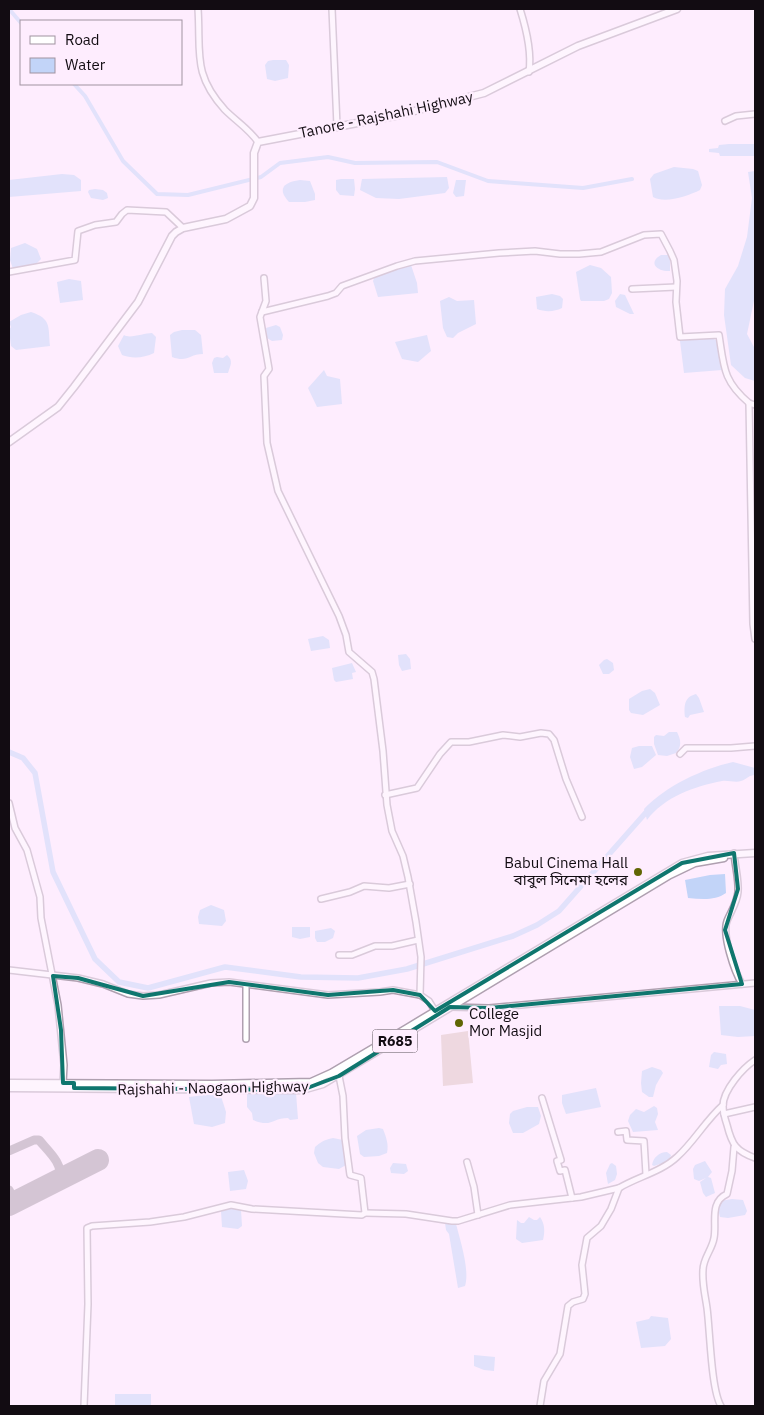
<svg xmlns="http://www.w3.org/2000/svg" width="764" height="1415" viewBox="0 0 764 1415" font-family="'IBM Plex Sans','Noto Sans Bengali',sans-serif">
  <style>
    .green { fill: #dbbfbc }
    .water { fill: #c2d4f8 }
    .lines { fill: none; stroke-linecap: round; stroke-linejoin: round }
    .canal { stroke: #c2d4f8; stroke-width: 4 }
    .river { stroke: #c2d4f8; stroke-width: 5.5 }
    .taxiway { stroke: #a396a3; stroke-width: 9 }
    .runway { stroke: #a396a3; stroke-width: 22 }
    .minor-casing { stroke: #afa0b0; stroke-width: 8 }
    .major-casing { stroke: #afa0b0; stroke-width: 9 }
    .minor { stroke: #fff; stroke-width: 5 }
    .major { stroke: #fff; stroke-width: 6 }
    .marked { fill: none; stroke: #0f766e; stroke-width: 4; stroke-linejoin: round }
    .poi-dot { fill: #606604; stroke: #feedfe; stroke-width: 2 }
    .labels { text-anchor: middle; stroke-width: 4.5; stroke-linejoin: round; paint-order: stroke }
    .shield { fill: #feedfe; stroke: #595059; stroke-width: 1 }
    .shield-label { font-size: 14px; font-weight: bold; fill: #120c12 }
    .street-label { font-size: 15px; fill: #120c12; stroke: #feedfe }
    .poi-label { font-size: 15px; fill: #120c12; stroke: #feedfe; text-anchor: end }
  </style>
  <rect width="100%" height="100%" fill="#feedfe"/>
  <polygon class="green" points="468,1031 473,1083 443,1086 441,1035"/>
  <g class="water">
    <polygon points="273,60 286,60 289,65 288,78 275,81 267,79 265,65 268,61"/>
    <polygon points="729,144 755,144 755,156 720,156 719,153 709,152 709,149 718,148 719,145"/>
    <path d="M674 167 693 169 698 171 702 185 700 190C688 196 665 204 653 197L650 179 654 174Z"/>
    <polygon points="755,171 755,296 747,334 755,349 755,381 745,378 731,365 724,315 725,289 738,266 747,237 752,198 748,172"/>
    <polygon points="62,174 74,175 81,180 81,191 9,197 9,180"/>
    <polygon points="447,177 449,188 445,193 399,199 376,198 360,190 362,179"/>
    <polygon points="341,179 354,179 355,189 354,196 340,195 336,190 336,180"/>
    <path d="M300 180 310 181 315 194V200L305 202H289C276 188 285 182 300 180Z"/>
    <polygon points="456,180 466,180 464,196 456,197 453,193"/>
    <polygon points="95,189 103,190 107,193 108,198 103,200 91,198 88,192 89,190"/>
    <polygon points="25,243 37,249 41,259 36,264 13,269 10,260 11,248"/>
    <path d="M661 255H668L670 259V271C658 272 647 263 661 255Z"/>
    <polygon points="411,265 417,283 418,293 378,297 373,281 375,276 403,266"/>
    <polygon points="590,265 601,268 611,277 612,293 609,299 604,301 581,301 580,299 576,272"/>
    <polygon points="69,279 81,281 83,300 60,303 57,282"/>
    <path d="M552 294 560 296 563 299 562 308C554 312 545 312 537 309L536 297Z"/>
    <polygon points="620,294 625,295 634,314 630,314 616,307 615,301"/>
    <polygon points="449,297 457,301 474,300 476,324 458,333 453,338 447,337 443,328 440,301"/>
    <path d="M31 312C52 319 48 327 50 346L16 350 11 346 9 330 11 327 9 322 21 315Z"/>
    <polygon points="276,325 280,327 283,335 282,340 272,341 267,338 266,328"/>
    <path d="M182 330H195L201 335 203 354C189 354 188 363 172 357L170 335 174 332Z"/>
    <path d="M152 333 156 337 154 353C144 358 132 359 122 355L118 346 124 335C130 339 144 333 152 333Z"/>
    <polygon points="427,335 431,351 418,362 402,359 395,342"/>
    <polygon points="709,337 716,340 722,370 684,373 680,341 691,338"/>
    <path d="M227 355C234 361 230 366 228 373H214L212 363 214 358 217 357 223 358Z"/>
    <polygon points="324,370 327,376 340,379 342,404 317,407 308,388"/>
    <polygon points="323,636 329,640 330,648 311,651 308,639"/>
    <polygon points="406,654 410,659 411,669 402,671 399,665 398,655"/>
    <polygon points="607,659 613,663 614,670 609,674 603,674 599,665 604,660"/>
    <polygon points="352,663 356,672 352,673 353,679 336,682 334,680 332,668"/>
    <polygon points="650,689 655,693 660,705 643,715 631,713 629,710 629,699 642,691"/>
    <path d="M696 694 699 698 704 712 690 715 688 718 685 717C684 706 684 697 696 694Z"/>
    <path d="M669 732H677C681 740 682 746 676 753L667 756 658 755 654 744V737L656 735 664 736Z"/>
    <polygon points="639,746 652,746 656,755 642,767 634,769 630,757 632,748"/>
    <path d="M733 762 755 768V775C749 775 747 779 741 781 736 783 728 780 722 781 695 786 664 797 647 820L644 809C666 786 702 769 733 762Z"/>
    <path d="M725 874 726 893C715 901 701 899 688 898L685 880 710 875Z"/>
    <polygon points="211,905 224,910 226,921 222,926 199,924 198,917 200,910"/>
    <polygon points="292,927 310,927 310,937 300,939 292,937"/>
    <polygon points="331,928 335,931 333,938 325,942 317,942 315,938 315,931"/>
    <polygon points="719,1006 740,1006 755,1010 755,1036 738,1037 721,1035"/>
    <polygon points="714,1052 726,1054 727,1064 721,1065 718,1069 709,1067 711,1055"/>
    <polygon points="652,1067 661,1070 663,1073 656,1085 653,1097 649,1097 642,1092 641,1083 642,1071"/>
    <polygon points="596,1088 601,1107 566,1114 562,1103 562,1095"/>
    <path d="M276 1092 296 1093 298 1119 290 1120 288 1118C272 1118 272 1128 253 1120L252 1113 247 1107V1093Z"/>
    <polygon points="220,1093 226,1112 225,1123 212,1127 194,1124 189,1097"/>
    <polygon points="654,1106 657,1108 658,1114 655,1122 658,1130 633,1132 628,1121 630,1115 636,1109 644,1112"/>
    <polygon points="527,1107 538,1107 541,1116 539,1124 523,1133 513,1133 509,1123 510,1114 513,1111"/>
    <path d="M379 1128 383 1129C386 1137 389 1144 387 1153L379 1156 364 1157 360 1154 357 1136 366 1130Z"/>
    <path d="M333 1138 343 1140 346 1165 339 1169 323 1167 318 1163 314 1153 315 1147C320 1142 326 1139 333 1138Z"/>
    <path d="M667 1152 671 1155 669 1161 654 1166 652 1165C653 1158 659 1152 667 1152Z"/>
    <polygon points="705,1161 712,1172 708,1177 711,1178 715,1193 706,1197 703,1193 700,1182 706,1178 699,1181 694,1179 693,1169 695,1165"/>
    <polygon points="393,1163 406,1164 408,1171 404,1174 391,1173 390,1168"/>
    <polygon points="612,1163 616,1166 617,1174 615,1180 608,1184 606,1173 610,1164"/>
    <polygon points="244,1170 248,1181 246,1189 230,1191 228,1172"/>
    <polygon points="732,1199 743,1200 747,1211 745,1215 728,1218 720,1217 717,1205 720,1201"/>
    <polygon points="234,1207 241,1210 242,1226 238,1229 222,1227 221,1211"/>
    <path d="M529 1217 534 1220H537L540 1217C545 1224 545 1232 543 1240L522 1243 516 1239 517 1220 521 1223H524Z"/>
    <path d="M445 1223 456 1224C460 1240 470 1270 465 1286L458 1288 449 1234 446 1230Z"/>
    <polygon points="651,1316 668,1318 671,1339 665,1346 641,1348 636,1322 649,1319"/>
    <polygon points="474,1355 495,1357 494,1371 484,1370 474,1366"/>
    <rect x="115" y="1394" width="36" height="12"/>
  </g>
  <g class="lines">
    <g class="canal">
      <polyline points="9,9 21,23"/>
      <polyline points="74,84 85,96 123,161 157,194 188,195 261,177 280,163 328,157 355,163 437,162 488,181 583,188 632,179"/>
    </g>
    <polyline class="river" points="9,752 23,758 35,773 53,872 95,959 119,982 148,988 225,967 301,977 358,978 407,969 513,936 537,925 559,911 649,809"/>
    <g class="taxiway">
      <path d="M9 1151 34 1140H39C49 1152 63 1163 60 1180"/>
      <polyline points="9,1190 15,1202"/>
    </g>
    <polyline class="runway" points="9,1205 98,1160"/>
    <defs>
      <g id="minor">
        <path d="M198 9C201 52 192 74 225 110 236 121 249 129 258 142"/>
        <polyline points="332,9 337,126"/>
        <path d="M520 9C526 28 532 52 529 72"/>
        <polyline points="725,121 736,116 755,114"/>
        <polyline points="9,272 75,260 78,231 95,225 116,222 122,214 127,210 166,212 183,228"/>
        <polyline points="264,278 266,301 260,317 269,369 264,376 267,443 278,491 339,616 346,635 349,652 372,672 374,679 383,751 387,805 392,831 403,856 408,877 416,922 421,957 420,995"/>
        <polyline points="632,289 676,287"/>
        <path d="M262 312 328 296 336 293 342 286 397 266 415 261 499 253 535 251 560 254H579L601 252 644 235 661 234 670 251 674 260 677 281 676 302 680 337 719 335C724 367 723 381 749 403"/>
        <polyline points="755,405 749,403 753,624 755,639"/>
        <polyline points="680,754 686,748 731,748 755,746"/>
        <polyline points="385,795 417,788 440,754 451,742 469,742 503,735 520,737 541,733 549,734 554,740 566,779 582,817"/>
        <polyline points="9,803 15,828 27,850 40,897 41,918 58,1005 64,1065 63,1083"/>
        <path d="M734 853C735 866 739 880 738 892 737 903 731 911 727 921 722 935 734 971 742 984"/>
        <polyline points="321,899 350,892 364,886 389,888 410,884"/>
        <polyline points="339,955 352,955 375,946 392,946 418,940"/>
        <polyline points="9,970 78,978 103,984 128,994 143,996 159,995 211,983 229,982 328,995 380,992 393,990 420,995 429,1001 435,1011"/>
        <polyline points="246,985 246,1039"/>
        <polyline points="451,1007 489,1008 755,983"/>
        <path d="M755 1060C743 1068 723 1090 723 1106 723 1112 725 1119 727 1125 732 1145 736 1151 755 1158"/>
        <polyline points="542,1098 561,1160 557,1161 560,1171 565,1170 572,1198"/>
        <polyline points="724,1114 755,1107"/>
        <polyline points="618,1132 626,1131 627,1140 644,1141 646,1174"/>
        <polyline points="467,1162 474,1187 478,1215"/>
        <polyline points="365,1213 406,1214 452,1221 458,1221 510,1205 581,1197 619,1188"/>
        <polyline points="84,1406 88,1304 87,1228 92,1226 150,1222 184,1217 231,1205 252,1209 362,1215 365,1213 361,1178 350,1175 345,1138 343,1096 339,1076"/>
        <path d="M540 1406 544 1381 560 1354 568 1306 573 1302 583 1299 585 1294 582 1265 587 1238 601 1226 611 1209 619 1188C637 1177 661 1172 677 1157 694 1142 705 1121 723 1105"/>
        <path d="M721 1406C711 1390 710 1330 707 1308 705 1294 702 1284 703 1270 703 1258 712 1250 714 1238 717 1223 709 1202 727 1194L732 1171 734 1147"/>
      </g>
      <g id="major">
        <polyline points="9,442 58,407 74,387 138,302 172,236 176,232 183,228 226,219 250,206 254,198 254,153 258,142 399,115 484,93 578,46 677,9"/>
        <polyline points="9,1083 212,1084 311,1082 331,1073 407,1028 682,863 708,856 755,853"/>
        <polyline points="9,1088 302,1090 323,1084 670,875 695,863 724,858"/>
      </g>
    </defs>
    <use href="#minor" class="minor-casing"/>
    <use href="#major" class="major-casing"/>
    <use href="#minor" class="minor"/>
    <use href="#major" class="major"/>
  </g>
  <path d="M0 0H764V1415H0ZM734 853 738 889 725 930 742 984 489 1008 450 1007 339 1076 302 1090 74 1088V1083H63L61 1030 53 976 78 978 143 996 229 982 328 995 393 990 420 995 435 1011 682 863Z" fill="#feedfe" fill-opacity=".55" fill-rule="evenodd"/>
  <path class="marked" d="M734 853 738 889 725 930 742 984 489 1008 450 1007 339 1076 302 1090 74 1088V1083H63L61 1030 53 976 78 978 143 996 229 982 328 995 393 990 420 995 435 1011 682 863Z"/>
  <g class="poi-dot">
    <circle cx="638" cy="872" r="5"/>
    <circle cx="459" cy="1023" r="5"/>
  </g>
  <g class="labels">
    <rect class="shield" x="372.5" y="1029.5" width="45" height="23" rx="4"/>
    <g class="shield-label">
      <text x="395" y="1046">R685</text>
    </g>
    <g class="street-label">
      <text transform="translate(386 115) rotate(-12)" y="5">Tanore - Rajshahi Highway</text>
      <text transform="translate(213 1088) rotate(-1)" y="5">Rajshahi - Naogaon Highway</text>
    </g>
    <g class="poi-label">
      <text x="628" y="868">Babul Cinema Hall<tspan x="628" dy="17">বাবুল সিনেমা হলের</tspan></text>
      <text x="469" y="1019" text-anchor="start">College<tspan x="469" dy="17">Mor Masjid</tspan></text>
    </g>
  </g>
  <rect width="764" height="1415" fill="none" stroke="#120c12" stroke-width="20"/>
  <rect x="20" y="20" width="162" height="65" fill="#feedfe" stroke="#a093a0"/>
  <rect x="30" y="36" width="25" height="8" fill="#ffffff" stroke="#a093a0"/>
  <text x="65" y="45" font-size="15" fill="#120c12">Road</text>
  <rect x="30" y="58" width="25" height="15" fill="#c2d4f8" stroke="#a093a0"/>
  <text x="65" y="70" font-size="15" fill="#120c12">Water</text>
</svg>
